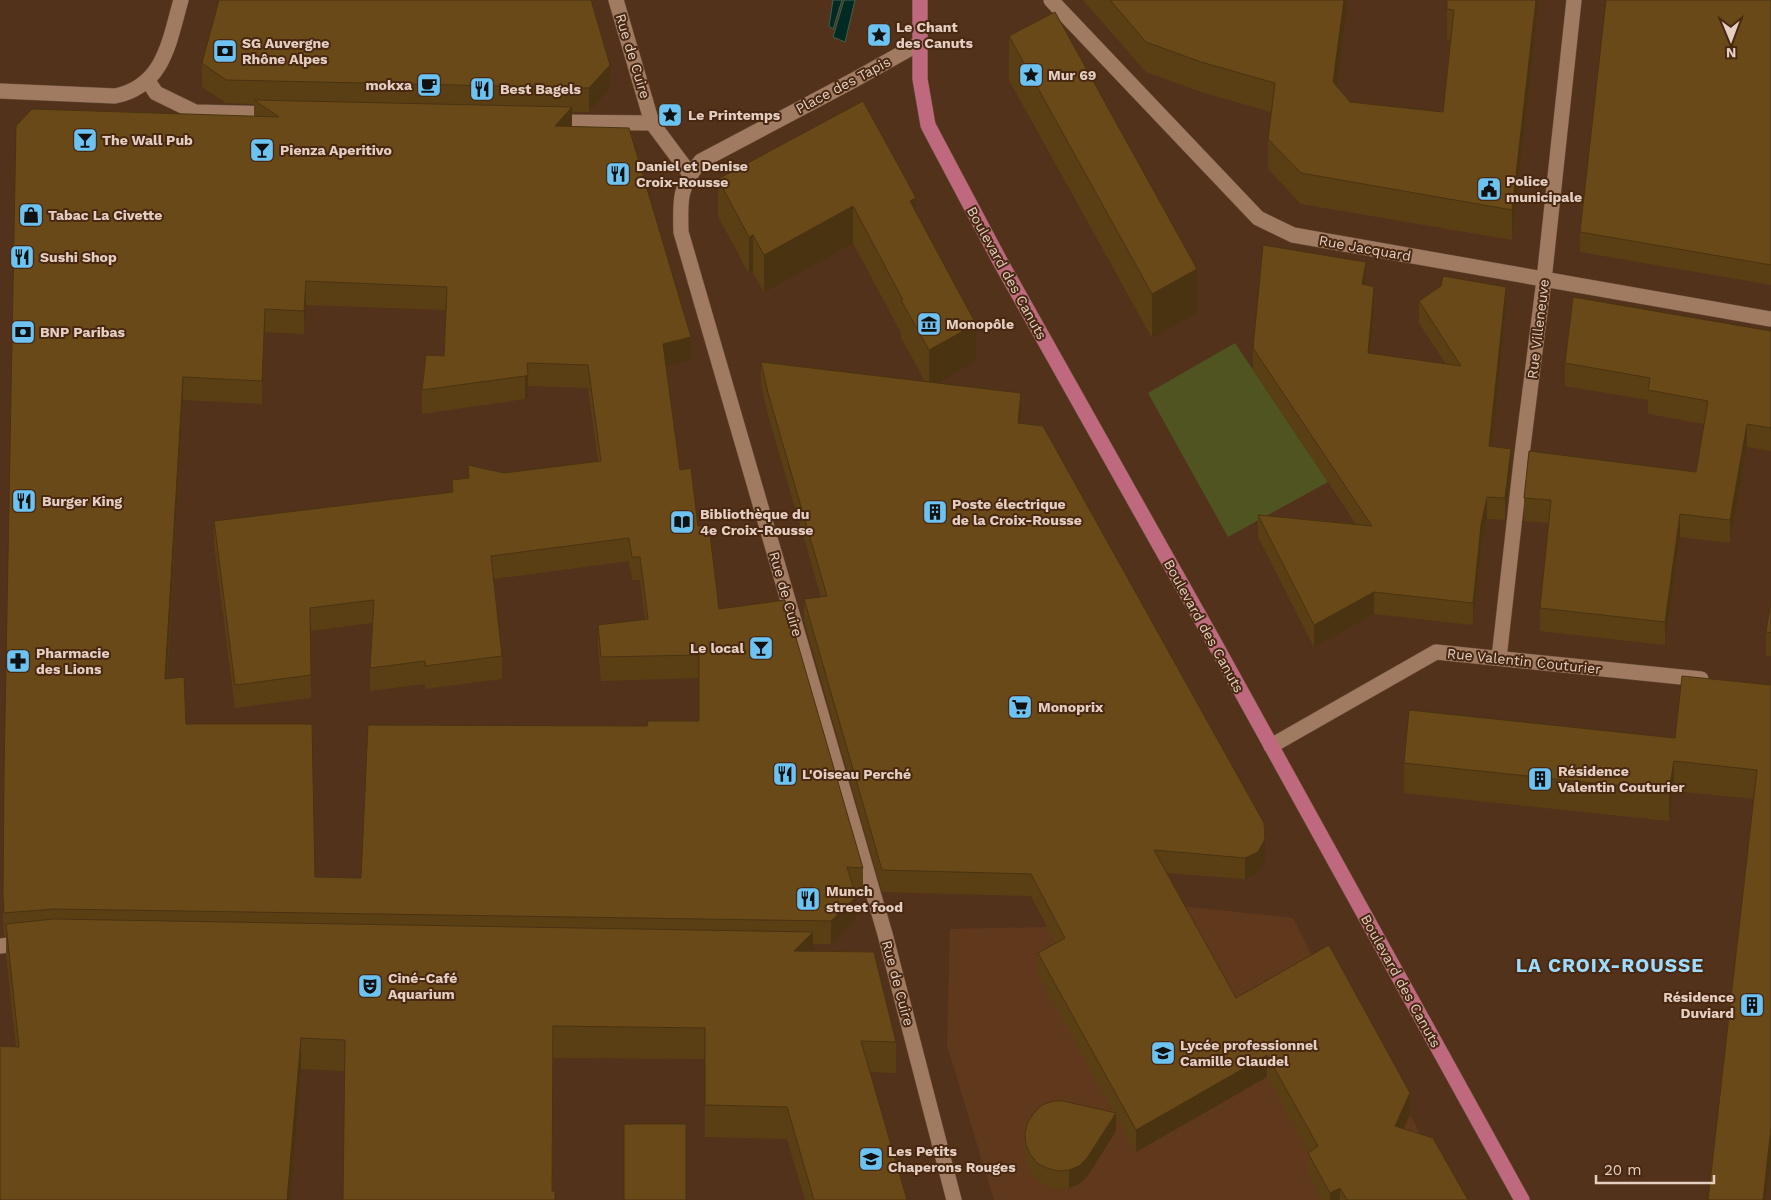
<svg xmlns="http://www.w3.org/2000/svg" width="1771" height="1200" viewBox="0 0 1771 1200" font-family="'Work Sans',sans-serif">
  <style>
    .built { fill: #60391d }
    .green { fill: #4f5420 }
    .water { fill: #002b22; stroke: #445c52 }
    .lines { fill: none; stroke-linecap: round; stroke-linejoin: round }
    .minor-casing { stroke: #6b503c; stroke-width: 16 }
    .major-casing { stroke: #6b503c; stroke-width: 16 }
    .minor { stroke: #a07a61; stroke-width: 15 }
    .major { stroke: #bf697e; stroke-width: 15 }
    .wall { fill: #5a3f15; fill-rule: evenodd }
    .shaded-wall { fill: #4a3311 }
    .building { fill: #694918; stroke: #4a3311; fill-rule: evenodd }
    .labels { text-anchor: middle; stroke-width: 4; stroke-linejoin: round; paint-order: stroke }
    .poi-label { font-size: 14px; font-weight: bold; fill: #e4cfc2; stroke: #482811; text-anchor: start }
    .street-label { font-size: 14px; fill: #e4cfc2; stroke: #482811 }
    .district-label { font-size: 19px; font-weight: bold; letter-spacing: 1px; fill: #9ddbff; stroke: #482811 }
  </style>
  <rect width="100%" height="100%" fill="#53321b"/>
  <polygon class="built" points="1030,890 1293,918 1320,971 1381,1061 1456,1200 994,1200 947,1045 950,929 1046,927 1047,926 1031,896"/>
  <polygon class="green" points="1235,343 1328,482 1228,537 1148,393"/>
  <g class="water">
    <polygon points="833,0 842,0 833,29 829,26"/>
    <polygon points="844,0 855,0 845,42 833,37"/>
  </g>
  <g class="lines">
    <defs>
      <g id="minor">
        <polyline points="616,0 652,123 690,174"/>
        <polyline points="1051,0 1258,218 1293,235 1771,319"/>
        <path d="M920 43 854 80 701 161C679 186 680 200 681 232L885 934 954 1200"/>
        <polyline points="148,81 156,93 195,112 274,114"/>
        <path d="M0 91 115 96C164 86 169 42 181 0"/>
        <polyline points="551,122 652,123"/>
        <polyline points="1499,658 1521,462 1544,280 1574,0"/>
        <polyline points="1271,746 1436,652 1701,679"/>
        <polyline points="0,946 26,943"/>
      </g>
      <polyline id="major" points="920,0 920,79 928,125 931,131 1001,263 1210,635 1522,1200"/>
    </defs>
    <use href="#minor" class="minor-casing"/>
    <use href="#major" class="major-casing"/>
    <use href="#minor" class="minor"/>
    <use href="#major" class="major"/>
  </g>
  <g class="wall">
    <polygon points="1083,0 1348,0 1336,86 1350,102 1443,112 1450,40 1447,39 1447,9 1539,0 1512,240 1301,204 1268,169 1268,139 1271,112 1201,92 1146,72"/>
    <polygon points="1771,0 1771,285 1580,252 1580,232"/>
    <polygon points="1009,36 1197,313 1152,338 1009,80"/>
    <path d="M202 63 610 89 589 112H572V127L691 360 666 366 680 470 698 526 719 609 863 868V891H854L856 920 831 944H813V951L896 1042V1073L870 1072 907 1200H805L787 1139 705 1137V1059L553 1058 552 1191 555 1200 344 1071 301 1069 16 1047 6 955V936H4L3 919V896L254 116V104L226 103 202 87ZM306 305 446 310 444 356 422 390V414L525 399 528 398V386L588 388 598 461 504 473 468 465V478L452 480V492L214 521V544L235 708 311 698 310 631 372 623 370 668V691L425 684V689L502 679V656L494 579 629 561 632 580H640L645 619 598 625V648L601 681 699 678V721L647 726 361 878 315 877 186 724 167 679 183 400 262 404 265 332 304 334Z"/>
    <polygon points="718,179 916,211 976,361 937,383 1021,415 1020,424 1265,861 1258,873 1245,879 1166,873 1236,998 1410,1115 1404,1128 1468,1200 1322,1200 1308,1175 1308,1153 1309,1152 1267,1077 1136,1152 1116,1116 1116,1131 1087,1177 1079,1184 1069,1188 1058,1189 1047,1186 1037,1181 1030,1172 1026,1162 1025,1133 1114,1113 1038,975 1038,953 1056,943 1031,896 882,892 804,621 804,599 821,597 768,415 761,384 761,362 925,382 901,337 901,333 853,243 764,293 753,272 749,274 718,216"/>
    <polygon points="1366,285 1374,309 1370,353 1446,364 1419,323 1419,301 1506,308 1491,446 1511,471 1505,520 1487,519 1481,547 1473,625 1374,614 1314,647 1258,537 1258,515 1356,524 1253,370 1253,348"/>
    <polygon points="1771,331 1771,451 1747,447 1730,543 1680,537 1665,645 1540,631 1540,608 1549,523 1524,521 1524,498 1696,472 1704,424 1648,414 1648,400 1565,386 1565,363"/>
    <polygon points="1771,601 1771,656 1766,656 1766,632"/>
    <polygon points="1771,685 1771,1157 1766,1200 1708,1200 1754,799 1674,791 1669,821 1404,793 1404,763 1675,738"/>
  </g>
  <g class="shaded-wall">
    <polygon points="1344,0 1348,0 1333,113 1333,82"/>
    <polygon points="1536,0 1539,0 1512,240 1512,210"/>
    <polygon points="610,65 610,89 589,112 589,88"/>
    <polygon points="572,107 572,130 555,126"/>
    <polygon points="916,198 916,235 910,201"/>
    <polygon points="853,206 853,243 764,293 764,255"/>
    <polygon points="753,235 753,272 749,274 749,237"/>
    <polygon points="1366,262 1366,284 1362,306 1362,284"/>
    <polygon points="1197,269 1197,313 1152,338 1152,294"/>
    <polygon points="306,281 306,305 304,334 304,311"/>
    <polygon points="1374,287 1374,309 1368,375 1368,353"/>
    <polygon points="1506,287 1506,308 1489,468 1489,446"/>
    <polygon points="265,309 265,332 262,404 262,381"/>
    <polygon points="976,324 976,361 929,388 929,350"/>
    <polygon points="691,337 691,360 663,367 663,344"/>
    <polygon points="528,375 528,398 525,399 525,376"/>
    <polygon points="183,377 183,400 165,702 165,679"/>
    <polygon points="1021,393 1021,415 1018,445 1018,423"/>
    <polygon points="1747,424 1747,447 1730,543 1730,520"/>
    <polygon points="1511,449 1511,471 1505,520 1505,498"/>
    <polygon points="1487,497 1487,519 1481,547 1473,625 1473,603 1481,525"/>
    <polygon points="1680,514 1680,537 1665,645 1665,622"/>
    <polygon points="1374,592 1374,614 1314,647 1314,625"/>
    <polygon points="1674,761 1674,791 1669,821 1669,791"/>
    <polygon points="1265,839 1265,861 1258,873 1245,879 1245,858"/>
    <polygon points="856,897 856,920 831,944 831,921"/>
    <polygon points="813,932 813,963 794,951"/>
    <polygon points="301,1038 301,1069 290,1200 287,1200"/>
    <polygon points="1267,1055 1267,1077 1136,1152 1136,1130"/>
    <polygon points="1410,1093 1410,1115 1395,1147 1395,1126"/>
    <polygon points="1116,1113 1116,1131 1087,1177 1079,1184 1069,1188 1069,1170"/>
    <polygon points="1771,1128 1771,1157 1766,1200 1763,1200"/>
    <polygon points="1340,1188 1340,1200 1330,1200 1330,1193"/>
  </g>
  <g class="building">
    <polygon points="219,0 591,0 610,65 589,88 226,80 202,63"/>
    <polygon points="1110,0 1344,0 1333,82 1350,102 1443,112 1454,10 1447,9 1447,0 1536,0 1512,210 1301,173 1268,139 1275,83 1201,62 1146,42"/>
    <polygon points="1606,0 1771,0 1771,265 1580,232"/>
    <polygon points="1055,12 1197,269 1152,294 1009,36"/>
    <path d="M254 100 572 107 555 126 629 128 691 337 663 344 680 470 691 468 698 526H709L719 609 785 600 863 868 847 867 856 897 831 921 53 909 4 913 3 896 4 772 16 126 32 109 279 117ZM306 281 447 287 444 356 426 355 422 390 525 376 528 375 527 363 588 365 601 461 504 473 468 465 469 478 452 480 453 492 214 521 235 685 311 675 310 608 374 600 370 668 425 661V666L502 656 491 556 629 538 632 557H640L648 619 598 625 601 657 699 655V721H648L647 726 368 725 361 878 315 877 312 724H186L184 677 165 679 183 377 262 381 265 309 304 311Z"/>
    <polygon points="863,101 907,181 916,198 910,201 976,324 929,350 901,300 903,300 853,206 764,255 753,235 749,237 718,179"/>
    <polygon points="1263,245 1366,262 1362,284 1374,287 1368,353 1461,366 1419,301 1441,286 1443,276 1506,287 1489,446 1511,449 1505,498 1487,497 1481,525 1473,603 1374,592 1314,625 1258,515 1372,526 1253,348"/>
    <polygon points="1573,297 1771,331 1771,428 1747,424 1730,520 1680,514 1665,622 1540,608 1551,500 1524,498 1529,451 1696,472 1708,401 1648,390 1650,378 1565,363"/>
    <polygon points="761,362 1021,393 1018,423 1043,426 1264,823 1265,839 1258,852 1245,858 1154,850 1236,998 1329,945 1410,1093 1395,1126 1433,1138 1468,1200 1347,1200 1340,1188 1330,1193 1308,1153 1318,1146 1267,1055 1136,1130 1038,953 1065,938 1031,874 882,870 804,599 827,596 768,393"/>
    <polygon points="1771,601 1771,633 1766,632"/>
    <polygon points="1682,676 1771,685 1771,1128 1763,1200 1708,1200 1757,770 1674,761 1669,791 1404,763 1409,710 1675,738"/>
    <polygon points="53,919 813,932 794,951 874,952 896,1042 861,1041 907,1200 814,1200 787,1107 705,1105 705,1028 553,1026 552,1191 555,1191 555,1200 343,1200 345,1040 301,1038 287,1200 0,1200 0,1046 19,1047 6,924"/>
    <polygon points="1053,1101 1063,1101 1116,1113 1087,1158 1079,1166 1069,1170 1058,1171 1047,1168 1037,1163 1030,1154 1026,1144 1025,1133 1028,1122 1034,1113 1042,1105"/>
    <rect x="624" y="1124" width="62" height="76"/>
  </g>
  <defs>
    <symbol id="sight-square" viewBox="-11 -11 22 22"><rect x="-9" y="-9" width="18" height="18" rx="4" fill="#6cc3f2" stroke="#482811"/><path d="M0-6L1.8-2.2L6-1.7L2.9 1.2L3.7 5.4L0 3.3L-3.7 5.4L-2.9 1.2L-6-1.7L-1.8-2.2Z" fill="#111"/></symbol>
    <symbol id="bank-square" viewBox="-11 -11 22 22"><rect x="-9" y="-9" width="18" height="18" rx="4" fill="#6cc3f2" stroke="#482811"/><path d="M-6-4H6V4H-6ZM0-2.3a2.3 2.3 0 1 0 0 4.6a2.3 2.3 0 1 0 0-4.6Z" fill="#111"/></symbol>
    <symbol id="cafe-square" viewBox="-11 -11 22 22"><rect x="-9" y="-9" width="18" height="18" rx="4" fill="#6cc3f2" stroke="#482811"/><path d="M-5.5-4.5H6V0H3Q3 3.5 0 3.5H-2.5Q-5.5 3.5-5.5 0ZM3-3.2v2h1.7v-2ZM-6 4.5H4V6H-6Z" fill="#111"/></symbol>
    <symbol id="restaurant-square" viewBox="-11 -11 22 22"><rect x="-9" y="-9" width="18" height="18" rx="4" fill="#6cc3f2" stroke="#482811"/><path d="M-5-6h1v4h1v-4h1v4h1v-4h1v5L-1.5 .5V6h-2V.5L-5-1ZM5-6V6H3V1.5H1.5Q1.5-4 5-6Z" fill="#111"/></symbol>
    <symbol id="bar-square" viewBox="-11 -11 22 22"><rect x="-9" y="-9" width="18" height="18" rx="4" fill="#6cc3f2" stroke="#482811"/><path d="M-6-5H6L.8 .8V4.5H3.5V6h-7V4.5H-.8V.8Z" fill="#111"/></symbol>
    <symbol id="civic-square" viewBox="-11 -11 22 22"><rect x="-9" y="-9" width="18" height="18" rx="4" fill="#6cc3f2" stroke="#482811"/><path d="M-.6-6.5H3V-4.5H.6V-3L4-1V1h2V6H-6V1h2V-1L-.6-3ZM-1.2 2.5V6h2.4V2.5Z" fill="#111"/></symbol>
    <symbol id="shop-square" viewBox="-11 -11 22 22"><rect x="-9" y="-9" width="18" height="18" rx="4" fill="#6cc3f2" stroke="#482811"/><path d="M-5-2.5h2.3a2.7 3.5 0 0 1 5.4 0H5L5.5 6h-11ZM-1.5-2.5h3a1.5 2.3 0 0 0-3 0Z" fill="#111"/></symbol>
    <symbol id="museum-square" viewBox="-11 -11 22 22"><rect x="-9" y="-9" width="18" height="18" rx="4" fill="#6cc3f2" stroke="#482811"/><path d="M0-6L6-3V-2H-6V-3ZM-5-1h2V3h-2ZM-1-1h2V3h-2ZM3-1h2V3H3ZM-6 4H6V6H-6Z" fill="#111"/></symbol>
    <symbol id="building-square" viewBox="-11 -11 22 22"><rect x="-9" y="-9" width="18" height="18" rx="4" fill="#6cc3f2" stroke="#482811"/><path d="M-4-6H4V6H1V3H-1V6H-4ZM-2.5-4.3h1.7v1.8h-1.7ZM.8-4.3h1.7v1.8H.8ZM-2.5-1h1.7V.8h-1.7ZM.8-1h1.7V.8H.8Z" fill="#111"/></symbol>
    <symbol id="library-square" viewBox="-11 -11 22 22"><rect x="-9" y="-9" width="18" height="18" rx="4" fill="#6cc3f2" stroke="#482811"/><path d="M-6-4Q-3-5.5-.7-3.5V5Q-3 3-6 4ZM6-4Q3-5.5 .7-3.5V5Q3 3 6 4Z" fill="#111"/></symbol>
    <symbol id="pharmacy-square" viewBox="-11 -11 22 22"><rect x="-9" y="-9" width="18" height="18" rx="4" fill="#6cc3f2" stroke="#482811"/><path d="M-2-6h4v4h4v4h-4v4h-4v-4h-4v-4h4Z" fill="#111"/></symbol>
    <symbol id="supermarket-square" viewBox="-11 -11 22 22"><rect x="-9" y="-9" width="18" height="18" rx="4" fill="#6cc3f2" stroke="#482811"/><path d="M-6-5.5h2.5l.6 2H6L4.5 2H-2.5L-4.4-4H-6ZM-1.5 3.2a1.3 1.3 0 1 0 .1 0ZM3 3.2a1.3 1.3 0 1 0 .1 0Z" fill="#111"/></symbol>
    <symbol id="theatre-square" viewBox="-11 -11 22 22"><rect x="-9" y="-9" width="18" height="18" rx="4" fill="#6cc3f2" stroke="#482811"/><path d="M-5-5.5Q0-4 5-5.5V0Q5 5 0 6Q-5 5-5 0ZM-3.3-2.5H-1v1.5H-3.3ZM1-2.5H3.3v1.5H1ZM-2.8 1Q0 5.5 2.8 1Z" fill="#111"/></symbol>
    <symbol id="school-square" viewBox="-11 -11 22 22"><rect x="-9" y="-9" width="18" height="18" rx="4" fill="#6cc3f2" stroke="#482811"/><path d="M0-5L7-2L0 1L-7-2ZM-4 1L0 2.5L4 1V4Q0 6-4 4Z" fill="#111"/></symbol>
  </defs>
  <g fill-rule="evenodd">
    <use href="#sight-square" x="865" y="21" width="28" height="28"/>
    <use href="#bank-square" x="211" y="37" width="28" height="28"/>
    <use href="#sight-square" x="1017" y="61" width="28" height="28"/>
    <use href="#cafe-square" x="415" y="71" width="28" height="28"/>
    <use href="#restaurant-square" x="468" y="75" width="28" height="28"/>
    <use href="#sight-square" x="656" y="101" width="28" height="28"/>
    <use href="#bar-square" x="71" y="126" width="28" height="28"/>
    <use href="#bar-square" x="248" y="136" width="28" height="28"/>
    <use href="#restaurant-square" x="604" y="160" width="28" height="28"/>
    <use href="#civic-square" x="1475" y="175" width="28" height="28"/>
    <use href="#shop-square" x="17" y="201" width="28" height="28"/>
    <use href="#restaurant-square" x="8" y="243" width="28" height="28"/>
    <use href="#museum-square" x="915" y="310" width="28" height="28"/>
    <use href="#bank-square" x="9" y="318" width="28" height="28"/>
    <use href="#restaurant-square" x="10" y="487" width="28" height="28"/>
    <use href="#building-square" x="921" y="498" width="28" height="28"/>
    <use href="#library-square" x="668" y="508" width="28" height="28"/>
    <use href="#bar-square" x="747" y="634" width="28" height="28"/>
    <use href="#pharmacy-square" x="4" y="647" width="28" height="28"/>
    <use href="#supermarket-square" x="1006" y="693" width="28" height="28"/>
    <use href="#restaurant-square" x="771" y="760" width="28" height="28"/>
    <use href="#building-square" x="1526" y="765" width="28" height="28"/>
    <use href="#restaurant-square" x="794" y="885" width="28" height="28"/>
    <use href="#theatre-square" x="356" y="972" width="28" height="28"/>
    <use href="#building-square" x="1738" y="991" width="28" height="28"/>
    <use href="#school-square" x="1149" y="1039" width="28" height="28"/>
    <use href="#school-square" x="857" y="1145" width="28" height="28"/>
  </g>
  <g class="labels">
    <g class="poi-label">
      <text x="896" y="32">Le Chant<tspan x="896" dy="16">des Canuts</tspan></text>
      <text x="242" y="48">SG Auvergne<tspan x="242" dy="16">Rhône Alpes</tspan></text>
      <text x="1048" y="80">Mur 69</text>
      <text x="412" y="90" text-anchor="end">mokxa</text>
      <text x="500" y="94">Best Bagels</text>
      <text x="688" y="120">Le Printemps</text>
      <text x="102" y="145">The Wall Pub</text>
      <text x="280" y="155">Pienza Aperitivo</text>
      <text x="636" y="171">Daniel et Denise<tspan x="636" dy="16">Croix-Rousse</tspan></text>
      <text x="1506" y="186">Police<tspan x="1506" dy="16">municipale</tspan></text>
      <text x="48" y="220">Tabac La Civette</text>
      <text x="40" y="262">Sushi Shop</text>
      <text x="946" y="329">Monopôle</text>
      <text x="40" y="337">BNP Paribas</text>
      <text x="42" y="506">Burger King</text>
      <text x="952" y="509">Poste électrique<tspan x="952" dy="16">de la Croix-Rousse</tspan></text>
      <text x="700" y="519">Bibliothèque du<tspan x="700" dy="16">4e Croix-Rousse</tspan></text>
      <text x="744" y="653" text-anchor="end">Le local</text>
      <text x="36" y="658">Pharmacie<tspan x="36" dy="16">des Lions</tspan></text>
      <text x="1038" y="712">Monoprix</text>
      <text x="1558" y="776">Résidence<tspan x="1558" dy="16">Valentin Couturier</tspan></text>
      <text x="802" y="779">L'Oiseau Perché</text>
      <text x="826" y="896">Munch<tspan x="826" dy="16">street food</tspan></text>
      <text x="388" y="983">Ciné-Café<tspan x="388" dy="16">Aquarium</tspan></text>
      <text x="1734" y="1002" text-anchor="end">Résidence<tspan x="1734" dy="16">Duviard</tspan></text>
      <text x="1180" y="1050">Lycée professionnel<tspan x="1180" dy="16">Camille Claudel</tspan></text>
      <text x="888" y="1156">Les Petits<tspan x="888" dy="16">Chaperons Rouges</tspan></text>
    </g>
    <g class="street-label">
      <text transform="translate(633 56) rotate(73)" y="5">Rue de Cuire</text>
      <text transform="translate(843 85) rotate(-28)" y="5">Place des Tapis</text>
      <text transform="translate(1365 248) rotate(10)" y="5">Rue Jacquard</text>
      <text transform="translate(1007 273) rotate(61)" y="5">Boulevard des Canuts</text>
      <text transform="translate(1538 329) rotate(-83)" y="5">Rue Villeneuve</text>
      <text transform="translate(786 594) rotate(74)" y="5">Rue de Cuire</text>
      <text transform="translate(1204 626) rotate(61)" y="5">Boulevard des Canuts</text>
      <text transform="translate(1524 661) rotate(6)" y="5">Rue Valentin Couturier</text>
      <text transform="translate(1401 981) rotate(61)" y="5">Boulevard des Canuts</text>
      <text transform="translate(898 983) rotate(75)" y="5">Rue de Cuire</text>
    </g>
    <g class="district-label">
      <text x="1610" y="972">LA CROIX-ROUSSE</text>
    </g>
  </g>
  <g transform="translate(1731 40) rotate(179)" stroke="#482811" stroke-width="4" paint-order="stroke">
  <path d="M0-4L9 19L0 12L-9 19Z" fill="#e4cfc2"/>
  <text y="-8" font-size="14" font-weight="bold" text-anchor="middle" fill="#e4cfc2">N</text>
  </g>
  <path d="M1596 1175v8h118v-8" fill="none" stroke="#e4cfc2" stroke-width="2.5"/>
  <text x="1604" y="1175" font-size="15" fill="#e4cfc2" stroke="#482811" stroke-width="4" paint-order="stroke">20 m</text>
</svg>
